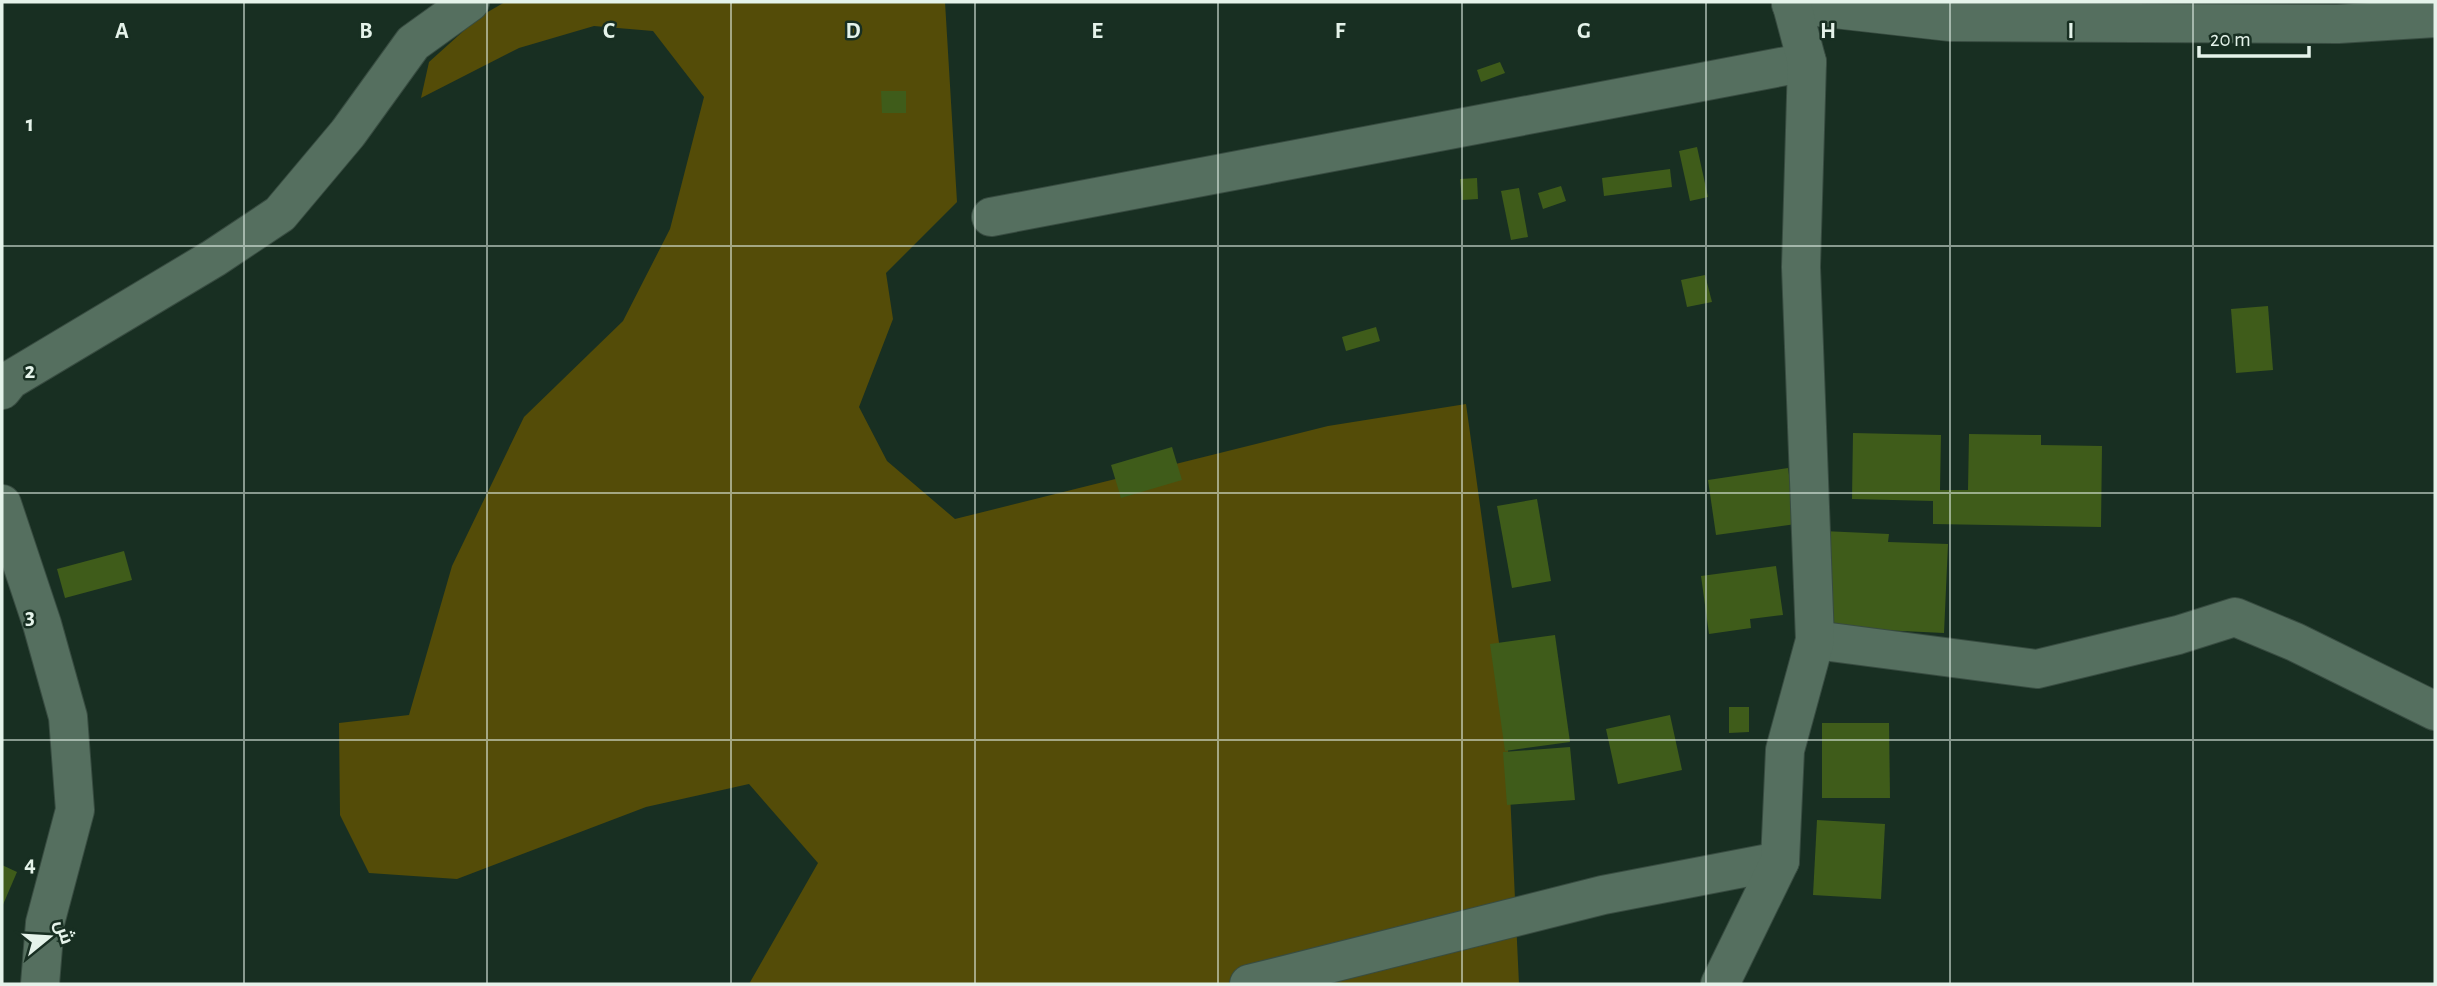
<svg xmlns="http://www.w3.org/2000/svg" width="2437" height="986" viewBox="0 0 2437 986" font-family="'Alegreya Sans',Cairo,sans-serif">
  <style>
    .green { fill: #544c08 }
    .building { fill: #3f5c1a }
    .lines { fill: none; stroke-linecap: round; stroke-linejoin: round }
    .minor-casing { stroke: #384c41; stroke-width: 40 }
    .minor { stroke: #556f5f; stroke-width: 38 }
    .grid { fill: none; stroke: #e5f3ea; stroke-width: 2; stroke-opacity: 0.55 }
    .grid-label { font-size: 23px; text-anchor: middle; font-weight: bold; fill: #e5f3ea; stroke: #182f22; stroke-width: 5; stroke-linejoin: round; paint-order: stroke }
  </style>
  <rect width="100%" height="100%" fill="#182f22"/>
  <polygon class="green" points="505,2 945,2 957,202 886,273 893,319 859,407 887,461 955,519 1328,426 1466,404 1505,686 1519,984 749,984 818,863 749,784 646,807 457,879 369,873 340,815 339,723 409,715 452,566 524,417 623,321 670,229 704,97 653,31 594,26 519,48 421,98 429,62 479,17"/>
  <g class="building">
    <polygon points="1500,62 1505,73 1481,82 1477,70"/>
    <polygon points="881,91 906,91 906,113 882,113"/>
    <polygon points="1697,147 1708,197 1690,201 1679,151"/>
    <polygon points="1670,169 1672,187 1604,196 1602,178"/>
    <polygon points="1477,178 1478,199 1462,200 1460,179"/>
    <polygon points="1561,186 1566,201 1543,209 1538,193"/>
    <polygon points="1519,188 1528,237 1511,240 1501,191"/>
    <polygon points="1705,275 1712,302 1687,307 1681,280"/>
    <polygon points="2268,306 2273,370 2236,373 2231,309"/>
    <polygon points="1376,327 1380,341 1346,351 1342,337"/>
    <polygon points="1853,433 1941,435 1940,490 1968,490 1969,434 2041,435 2041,445 2102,446 2101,527 1933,524 1933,501 1852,499"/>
    <polygon points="1172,447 1182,480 1121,498 1111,465"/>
    <polygon points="1788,468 1796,524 1716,535 1708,480"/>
    <polygon points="1537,499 1551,581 1512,588 1497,506"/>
    <polygon points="1823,531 1889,534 1888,542 1948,544 1944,633 1818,627"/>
    <polygon points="124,551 132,580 65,598 57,569"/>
    <polygon points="1776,566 1783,615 1750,619 1751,628 1709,634 1701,576"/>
    <polygon points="1555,635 1570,742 1505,751 1490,644"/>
    <polygon points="1729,707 1749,707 1749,732 1729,733"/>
    <polygon points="1670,715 1682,770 1618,784 1606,729"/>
    <polygon points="1822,723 1889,723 1890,798 1822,798"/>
    <polygon points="1570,747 1575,800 1507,805 1503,752"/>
    <polygon points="1817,820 1885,824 1881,899 1813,895"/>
    <polygon points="2,865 17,872 2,907"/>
  </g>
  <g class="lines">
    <defs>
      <g id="minor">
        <polyline points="1791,4 1950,22 2338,24 2435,18"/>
        <polyline points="991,217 1807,62"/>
        <polyline points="2,390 10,380 214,258 280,214 348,133 413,43 470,2"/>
        <polyline points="2,504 42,624 68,717 75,810 45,923 40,984"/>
        <polyline points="1815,640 2037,669 2178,635 2235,617 2295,642 2435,711"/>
        <polyline points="1249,984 1603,895 1780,861"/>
        <polyline points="1720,984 1780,861 1785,750 1815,640 1801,267 1807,62 1791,2"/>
      </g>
    </defs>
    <use href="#minor" class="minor-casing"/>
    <use href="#minor" class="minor"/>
  </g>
  <path class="grid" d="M244 2V984M487 2V984M731 2V984M975 2V984M1218 2V984M1462 2V984M1706 2V984M1950 2V984M2193 2V984M2 246H2435M2 493H2435M2 740H2435"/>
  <g class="grid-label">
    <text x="122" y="38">A</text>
    <text x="366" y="38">B</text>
    <text x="609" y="38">C</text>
    <text x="853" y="38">D</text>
    <text x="1097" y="38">E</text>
    <text x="1340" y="38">F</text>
    <text x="1584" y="38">G</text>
    <text x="1828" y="38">H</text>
    <text x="2071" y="38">I</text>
    <text x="30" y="131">1</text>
    <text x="30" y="378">2</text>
    <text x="30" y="624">3</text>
    <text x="30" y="871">4</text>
  </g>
  <rect width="2437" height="986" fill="none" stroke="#e5f3ea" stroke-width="7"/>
  <g transform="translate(49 937) rotate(72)" stroke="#182f22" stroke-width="5" paint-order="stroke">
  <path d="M0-5L12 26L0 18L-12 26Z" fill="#e5f3ea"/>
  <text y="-10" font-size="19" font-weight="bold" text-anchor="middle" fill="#e5f3ea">ش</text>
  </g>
  <path d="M2199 46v10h110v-10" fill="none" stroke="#e5f3ea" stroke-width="3.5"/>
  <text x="2210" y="46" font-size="21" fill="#e5f3ea" stroke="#182f22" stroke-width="5" paint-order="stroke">20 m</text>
</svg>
